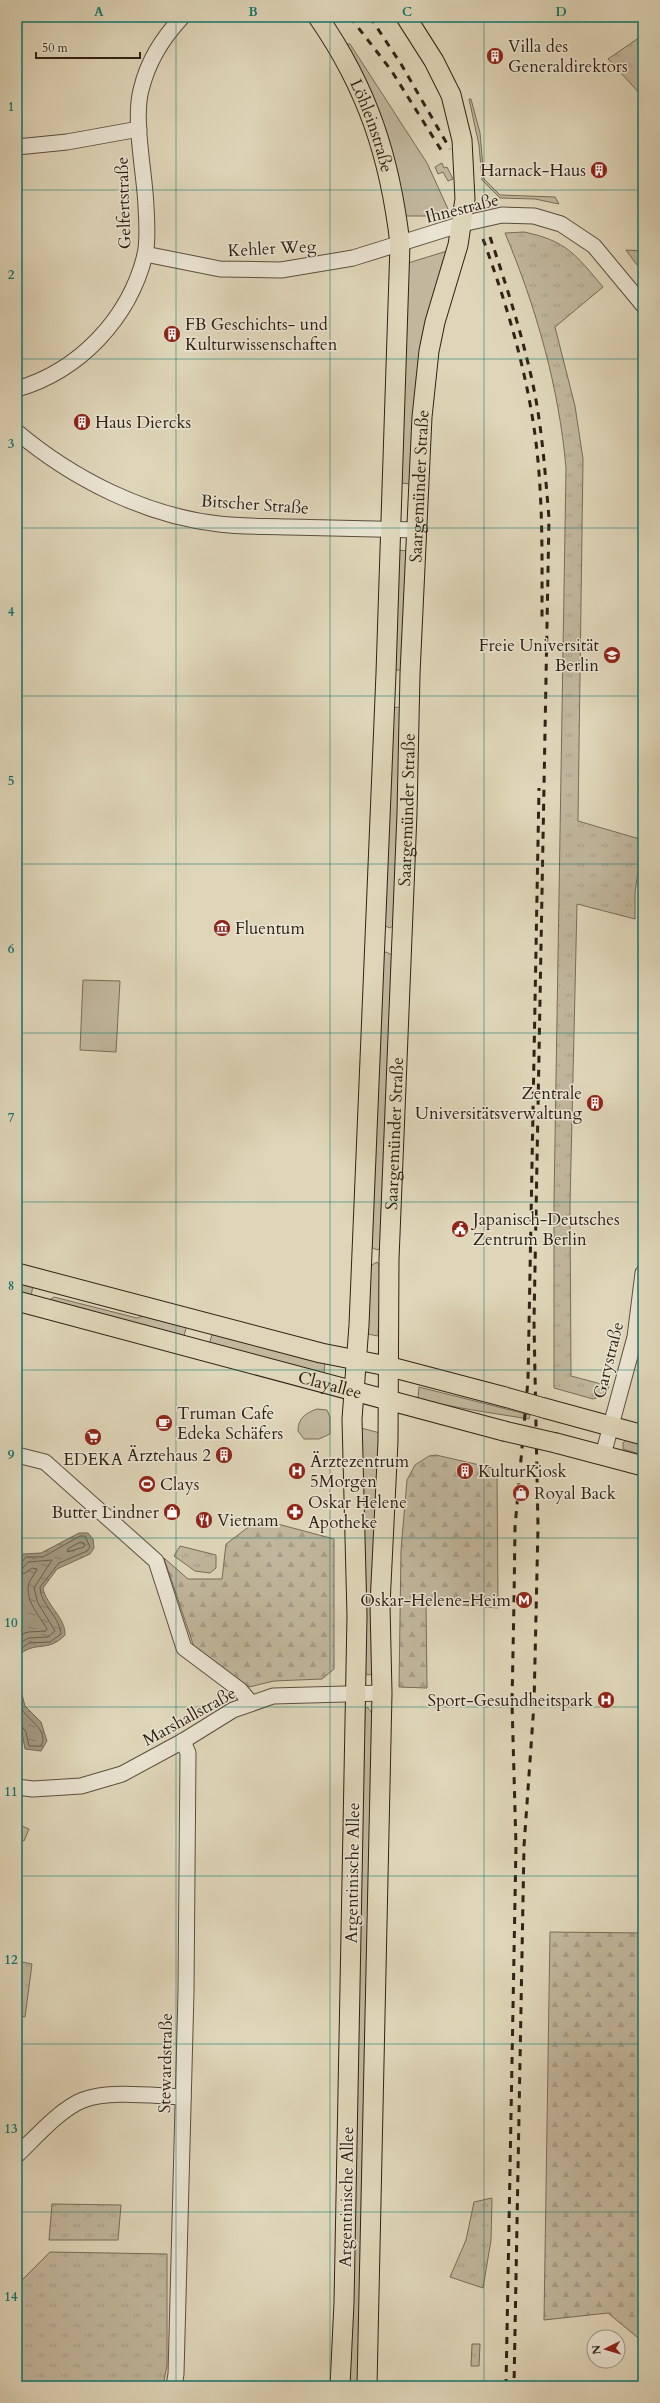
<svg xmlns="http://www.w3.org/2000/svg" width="660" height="2403" viewBox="0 0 660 2403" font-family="Cardo,serif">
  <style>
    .grass { fill: #c1b79d; stroke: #786c59 }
    .forest { fill: url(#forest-firs); stroke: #786c59 }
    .park { fill: url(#park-tufts); stroke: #786c59 }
    .water { fill: url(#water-ripples); stroke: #756956 }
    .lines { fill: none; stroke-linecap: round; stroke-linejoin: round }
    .shore { stroke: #695e4b; stroke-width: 1 }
    .minor-casing { stroke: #5b4f3e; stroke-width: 17 }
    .major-casing { stroke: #2f2215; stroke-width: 21 }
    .minor { stroke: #eae4d2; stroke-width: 15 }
    .major { stroke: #dfd6b9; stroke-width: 19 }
    .rail { stroke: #2f2215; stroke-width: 3; stroke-dasharray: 7 7; stroke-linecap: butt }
    .major-bridge-casing { stroke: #2f2215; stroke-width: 21; stroke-linecap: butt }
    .major-bridge { stroke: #dfd6b9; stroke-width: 19 }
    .grid { fill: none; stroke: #0f766e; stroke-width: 1; stroke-opacity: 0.55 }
    .labels { text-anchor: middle; stroke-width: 3; stroke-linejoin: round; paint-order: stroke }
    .poi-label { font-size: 17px; fill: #2f2215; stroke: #eae4d2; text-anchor: start }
    .street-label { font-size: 17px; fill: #2f2215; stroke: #eae4d2 }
    .neatline { fill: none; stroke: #0f766e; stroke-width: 1.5 }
    .grid-label { font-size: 13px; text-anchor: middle; font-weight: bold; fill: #0f766e }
  </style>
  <defs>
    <pattern id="forest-firs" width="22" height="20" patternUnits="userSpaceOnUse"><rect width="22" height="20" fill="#c1b79d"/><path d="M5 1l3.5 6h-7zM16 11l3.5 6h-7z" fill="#a69d86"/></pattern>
    <pattern id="park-tufts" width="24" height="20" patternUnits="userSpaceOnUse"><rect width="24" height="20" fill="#c1b79d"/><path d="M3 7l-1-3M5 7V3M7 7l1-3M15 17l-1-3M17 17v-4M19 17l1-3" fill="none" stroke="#a69d86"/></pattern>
    <pattern id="water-ripples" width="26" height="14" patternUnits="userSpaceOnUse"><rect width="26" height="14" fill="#a39981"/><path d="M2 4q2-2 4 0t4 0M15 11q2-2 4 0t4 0" fill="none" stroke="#857c68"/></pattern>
  </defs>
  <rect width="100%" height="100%" fill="#dfd6b9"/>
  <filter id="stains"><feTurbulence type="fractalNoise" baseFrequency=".005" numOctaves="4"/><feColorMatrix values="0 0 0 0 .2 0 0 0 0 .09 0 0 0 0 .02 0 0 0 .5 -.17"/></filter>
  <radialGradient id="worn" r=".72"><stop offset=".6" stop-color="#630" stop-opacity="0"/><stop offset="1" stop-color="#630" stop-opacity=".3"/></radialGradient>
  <g class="grass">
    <path d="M347 44H350L427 163 448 209 429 216H405C396 155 379 97 347 44Z"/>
    <polygon points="469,99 471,99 480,133 484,179 500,195 555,197 559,204 535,199 500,198 482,180 479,145"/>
    <polygon points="442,163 444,168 447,167 453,179 448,181 443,172 438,174 435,167"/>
    <polygon points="626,250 643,251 643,268 637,265"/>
    <polygon points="447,251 411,484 400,483 408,263"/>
    <polygon points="398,550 408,551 404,670 393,670"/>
    <polygon points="398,707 402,709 394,925 390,928 385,926 393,708"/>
    <polygon points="386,952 392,955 381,1248 377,1250 371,1247 383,953"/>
    <polygon points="83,980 120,981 116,1052 80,1050"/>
    <polygon points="377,1262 381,1268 378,1336 367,1334 370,1266"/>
    <polygon points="17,1281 33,1285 31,1297 17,1293"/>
    <polygon points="54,1297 137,1318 146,1315 187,1325 184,1336 48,1301"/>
    <polygon points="213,1332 325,1362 324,1374 209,1344"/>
    <path d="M419 1387 530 1415 529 1419C492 1413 455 1408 418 1399Z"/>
    <path d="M317 1409 327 1410 330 1417V1434L319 1439H304L298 1431C298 1418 306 1413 317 1409Z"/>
    <polygon points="361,1428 380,1433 372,1674 368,1675 364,1673 366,1593"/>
    <polygon points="626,1440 643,1444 643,1455 623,1449 623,1443"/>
    <polygon points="367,1707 373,1714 359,2386 349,2386 365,1709"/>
    <polygon points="17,1824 29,1829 24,1841 17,1838"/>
  </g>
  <g class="forest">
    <polygon points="436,1455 497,1469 498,1608 426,1602 427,1688 399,1687 401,1550 407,1480 415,1465 429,1456"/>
    <polygon points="259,1519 334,1539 334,1669 322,1679 274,1681 249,1687 194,1647 164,1558 188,1579 222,1579 226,1544"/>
    <polygon points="550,1932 643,1933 643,2342 608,2313 544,2320"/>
  </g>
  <g class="park">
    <polygon points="643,35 643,97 608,59"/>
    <path d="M524 232C567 241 576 255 603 287L555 327 575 406 583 459 578 821 643 840 635 892V919L577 904 570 1204 571 1376 609 1386 605 1395 593 1399 554 1388V1202L566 468C559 387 536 307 505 233Z"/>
    <polygon points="180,1546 216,1555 216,1568 210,1573 195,1571 174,1556"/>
    <polygon points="17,1961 32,1964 25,2017 17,2015"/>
    <polygon points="492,2198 491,2240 483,2288 450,2277 466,2240 474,2202"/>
    <polygon points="52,2204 121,2205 118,2240 49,2240"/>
    <polygon points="50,2252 167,2254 167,2365 163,2386 17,2386 17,2285"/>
    <polygon points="472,2344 480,2344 479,2366 471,2366"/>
  </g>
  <g class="water">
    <path d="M79 1533H88L93 1539 94 1548 90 1554 57 1569 43 1588C46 1605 66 1618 65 1635 47 1654 35 1639 17 1657V1563L23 1554 41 1553Z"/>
    <polygon points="17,1676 25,1706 41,1722 47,1741 41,1751 25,1749 22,1733 17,1725"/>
  </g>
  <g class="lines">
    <g class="shore">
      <polygon points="81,1542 84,1543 84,1547 67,1552 68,1549"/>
      <path d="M17 1564 21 1563 26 1557H43L80 1536H85L90 1547 87 1551 59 1563 40 1587C40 1605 60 1616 61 1634L50 1642 29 1643 17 1651"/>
      <polyline points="17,1569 23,1568 28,1562 52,1560 34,1588 38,1603 55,1631 48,1637 29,1638 17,1644"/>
      <path d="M17 1575 25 1573 32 1568 37 1569C35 1574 31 1578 29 1583 24 1600 40 1616 47 1629L46 1631 28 1632 17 1636"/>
      <path d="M17 1692C19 1698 19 1706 23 1711 30 1721 49 1731 41 1746H29L26 1732 21 1725 17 1724"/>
    </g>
    <defs>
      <g id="minor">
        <polyline points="17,147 67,142 139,129"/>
        <polyline points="145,254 220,269 281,270 353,258 462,224 502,215 534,216 561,224 594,246 643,305"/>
        <path d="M17 389C79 371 129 319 145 255 148 241 147 222 146 207 145 174 133 121 141 90 148 61 162 39 182 17"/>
        <path d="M17 432C73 479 146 516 219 524 242 527 266 526 289 527 332 528 374 529 417 530"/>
        <polyline points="17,1455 45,1462 156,1561 184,1648 240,1690 251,1703"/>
        <polyline points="603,1455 635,1337 643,1273"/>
        <polyline points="17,1787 33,1789 81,1786 122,1774 183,1741 233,1710 273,1696 382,1693"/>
        <path d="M17 2155C35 2138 60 2109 83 2100 110 2090 153 2096 183 2097"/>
        <polyline points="174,2386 176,2374 186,1992 188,1753 183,1741"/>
      </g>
      <g id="major">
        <path id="s1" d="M318 17C368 89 390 158 400 244L386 673 359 1325 352 1419 357 1616 344 2303 340 2386"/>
        <polyline points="17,1273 321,1353 387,1366 505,1397"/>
        <path id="s2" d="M17 1301 504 1431"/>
        <polyline points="544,1408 643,1435"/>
        <polyline points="556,1443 643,1466"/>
        <path id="s3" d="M367 2386 382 1693 380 1605 388 1441 389 1259 407 813 410 674 422 417 429 351 435 322 458 245 465 199 462 140 451 95 434 61 406 17"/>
      </g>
    </defs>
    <use href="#minor" class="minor-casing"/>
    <use href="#major" class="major-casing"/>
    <use href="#minor" class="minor"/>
    <use href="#major" class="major"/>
    <g class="rail">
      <polyline points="350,17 391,70 443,153"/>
      <polyline points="370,17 401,64 450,149"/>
      <path d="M490 237C506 284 521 331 532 380 542 425 545 472 549 518L534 1322 538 1527 534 1704 524 1846 514 2386"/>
      <path d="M483 239C508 308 529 378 537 451 543 507 542 562 542 618"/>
      <polyline points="506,2386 516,1846 512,1703 514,1601 515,1527 528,1380 539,788"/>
    </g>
    <defs>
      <g id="major-bridge">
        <polyline points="505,1397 544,1408"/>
        <polyline points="504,1431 556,1443"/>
      </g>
    </defs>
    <use href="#major-bridge" class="major-bridge-casing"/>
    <use href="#major-bridge" class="major-bridge"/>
  </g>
  <path class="grid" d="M176 17V2386M330 17V2386M484 17V2386M17 190H643M17 359H643M17 528H643M17 696H643M17 864H643M17 1033H643M17 1202H643M17 1370H643M17 1538H643M17 1707H643M17 1876H643M17 2044H643M17 2212H643"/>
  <defs>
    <symbol id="building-disc" viewBox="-11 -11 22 22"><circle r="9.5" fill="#8f2418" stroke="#eae4d2"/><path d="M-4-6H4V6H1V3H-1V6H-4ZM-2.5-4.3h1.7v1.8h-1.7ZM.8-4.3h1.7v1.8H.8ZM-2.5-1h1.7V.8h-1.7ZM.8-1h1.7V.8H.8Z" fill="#fff"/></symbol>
    <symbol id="university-disc" viewBox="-11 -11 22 22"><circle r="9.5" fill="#8f2418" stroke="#eae4d2"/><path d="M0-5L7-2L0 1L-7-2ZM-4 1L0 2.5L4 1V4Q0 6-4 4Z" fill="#fff"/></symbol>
    <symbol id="museum-disc" viewBox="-11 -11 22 22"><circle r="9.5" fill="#8f2418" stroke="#eae4d2"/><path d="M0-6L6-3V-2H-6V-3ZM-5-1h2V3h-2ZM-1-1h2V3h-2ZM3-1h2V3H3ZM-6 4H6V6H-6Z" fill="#fff"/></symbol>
    <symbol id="civic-disc" viewBox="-11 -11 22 22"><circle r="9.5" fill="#8f2418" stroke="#eae4d2"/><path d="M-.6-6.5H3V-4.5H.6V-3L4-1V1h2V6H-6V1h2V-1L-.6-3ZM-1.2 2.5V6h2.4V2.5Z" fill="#fff"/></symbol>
    <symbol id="cafe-disc" viewBox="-11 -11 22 22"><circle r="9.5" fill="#8f2418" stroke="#eae4d2"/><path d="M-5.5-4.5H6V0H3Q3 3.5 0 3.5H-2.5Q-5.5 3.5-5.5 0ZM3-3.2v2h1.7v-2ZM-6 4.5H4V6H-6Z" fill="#fff"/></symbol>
    <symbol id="supermarket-disc" viewBox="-11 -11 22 22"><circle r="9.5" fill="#8f2418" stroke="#eae4d2"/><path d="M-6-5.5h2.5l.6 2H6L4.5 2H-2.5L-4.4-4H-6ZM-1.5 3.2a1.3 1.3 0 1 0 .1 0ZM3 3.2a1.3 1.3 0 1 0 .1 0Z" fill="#fff"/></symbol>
    <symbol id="hospital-disc" viewBox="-11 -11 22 22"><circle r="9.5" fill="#8f2418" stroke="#eae4d2"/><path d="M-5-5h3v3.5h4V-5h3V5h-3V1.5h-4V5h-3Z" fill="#fff"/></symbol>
    <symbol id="stadium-disc" viewBox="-11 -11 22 22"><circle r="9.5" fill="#8f2418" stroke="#eae4d2"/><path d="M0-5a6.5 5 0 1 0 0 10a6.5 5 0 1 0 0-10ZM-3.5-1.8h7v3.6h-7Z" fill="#fff"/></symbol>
    <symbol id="shop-disc" viewBox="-11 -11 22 22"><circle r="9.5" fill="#8f2418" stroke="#eae4d2"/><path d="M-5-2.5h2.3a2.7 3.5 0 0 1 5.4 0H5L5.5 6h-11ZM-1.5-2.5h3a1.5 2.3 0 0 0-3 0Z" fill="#fff"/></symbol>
    <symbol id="pharmacy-disc" viewBox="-11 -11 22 22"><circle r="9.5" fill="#8f2418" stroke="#eae4d2"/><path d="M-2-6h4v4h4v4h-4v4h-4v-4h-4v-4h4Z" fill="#fff"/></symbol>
    <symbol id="restaurant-disc" viewBox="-11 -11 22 22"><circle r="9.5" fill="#8f2418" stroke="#eae4d2"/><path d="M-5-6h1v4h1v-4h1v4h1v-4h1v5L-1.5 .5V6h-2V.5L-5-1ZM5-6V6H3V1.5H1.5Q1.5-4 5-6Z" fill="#fff"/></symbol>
    <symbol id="metro-disc" viewBox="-11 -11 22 22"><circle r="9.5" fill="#8f2418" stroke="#eae4d2"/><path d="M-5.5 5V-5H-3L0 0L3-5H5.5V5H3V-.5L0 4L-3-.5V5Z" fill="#fff"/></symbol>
  </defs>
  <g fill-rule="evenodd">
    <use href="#building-disc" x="485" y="46" width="20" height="20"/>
    <use href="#building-disc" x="589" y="160" width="20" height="20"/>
    <use href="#building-disc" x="162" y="324" width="20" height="20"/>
    <use href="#building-disc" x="72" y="412" width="20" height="20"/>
    <use href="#university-disc" x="602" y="645" width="20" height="20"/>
    <use href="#museum-disc" x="212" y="918" width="20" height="20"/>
    <use href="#building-disc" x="585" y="1093" width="20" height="20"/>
    <use href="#civic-disc" x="450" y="1219" width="20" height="20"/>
    <use href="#cafe-disc" x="154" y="1413" width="20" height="20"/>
    <use href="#supermarket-disc" x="83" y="1427" width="20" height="20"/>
    <use href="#building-disc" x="214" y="1445" width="20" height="20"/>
    <use href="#hospital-disc" x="287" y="1461" width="20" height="20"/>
    <use href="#building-disc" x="455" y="1461" width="20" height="20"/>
    <use href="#stadium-disc" x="137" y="1474" width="20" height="20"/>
    <use href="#shop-disc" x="511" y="1483" width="20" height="20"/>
    <use href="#shop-disc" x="162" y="1502" width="20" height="20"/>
    <use href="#pharmacy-disc" x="285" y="1502" width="20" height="20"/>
    <use href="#restaurant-disc" x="194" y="1510" width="20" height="20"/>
    <use href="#metro-disc" x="514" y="1590" width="20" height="20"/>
    <use href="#hospital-disc" x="596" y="1690" width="20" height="20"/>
  </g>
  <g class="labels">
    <g class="poi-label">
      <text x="508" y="52">Villa des<tspan x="508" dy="20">Generaldirektors</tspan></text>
      <text x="586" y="176" text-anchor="end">Harnack-Haus</text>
      <text x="185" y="330">FB Geschichts- und<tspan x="185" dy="20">Kulturwissenschaften</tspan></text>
      <text x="95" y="428">Haus Diercks</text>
      <text x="599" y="651" text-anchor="end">Freie Universität<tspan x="599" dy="20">Berlin</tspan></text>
      <text x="235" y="934">Fluentum</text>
      <text x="582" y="1099" text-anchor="end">Zentrale<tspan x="582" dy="20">Universitätsverwaltung</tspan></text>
      <text x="473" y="1225">Japanisch-Deutsches<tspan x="473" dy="20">Zentrum Berlin</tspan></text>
      <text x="177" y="1419">Truman Cafe<tspan x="177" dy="20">Edeka Schäfers</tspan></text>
      <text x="211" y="1461" text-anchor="end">Ärztehaus 2</text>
      <text x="93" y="1465" text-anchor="middle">EDEKA</text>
      <text x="310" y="1467">Ärztezentrum<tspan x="310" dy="20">5Morgen</tspan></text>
      <text x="478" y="1477">KulturKiosk</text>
      <text x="160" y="1490">Clays</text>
      <text x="534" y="1499">Royal Back</text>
      <text x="308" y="1508">Oskar Helene<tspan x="308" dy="20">Apotheke</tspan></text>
      <text x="159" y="1518" text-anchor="end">Butter Lindner</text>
      <text x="217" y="1526">Vietnam</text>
      <text x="511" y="1606" text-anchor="end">Oskar-Helene-Heim</text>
      <text x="593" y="1706" text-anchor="end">Sport-Gesundheitspark</text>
    </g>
    <g class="street-label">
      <text dy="6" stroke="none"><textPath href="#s1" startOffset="122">Löhleinstraße</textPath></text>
      <text transform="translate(123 203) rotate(-92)" y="6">Gelfertstraße</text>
      <text transform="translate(462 208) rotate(-14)" y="6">Ihnestraße</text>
      <text transform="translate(272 248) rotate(-3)" y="6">Kehler Weg</text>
      <text dy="6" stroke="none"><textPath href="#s3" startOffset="1901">Saargemünder Straße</textPath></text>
      <text transform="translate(255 504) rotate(4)" y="6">Bitscher Straße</text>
      <text dy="6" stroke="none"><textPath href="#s3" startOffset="1577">Saargemünder Straße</textPath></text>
      <text dy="6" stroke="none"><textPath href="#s3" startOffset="1253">Saargemünder Straße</textPath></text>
      <text transform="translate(608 1360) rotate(-76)" y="6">Garystraße</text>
      <text dy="6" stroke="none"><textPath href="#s2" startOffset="324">Clayallee</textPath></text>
      <text transform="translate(189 1716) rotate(-29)" y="6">Marshallstraße</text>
      <text transform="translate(352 1873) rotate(-89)" y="6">Argentinische Allee</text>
      <text transform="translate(165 2063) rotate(-89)" y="6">Stewardstraße</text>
      <text transform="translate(346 2197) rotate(-89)" y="6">Argentinische Allee</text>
    </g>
  </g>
  <rect width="660" height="2403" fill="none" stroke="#dfd6b9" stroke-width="44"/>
  <g transform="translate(606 2349) rotate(265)"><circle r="19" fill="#eae4d2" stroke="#9f9686"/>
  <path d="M0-3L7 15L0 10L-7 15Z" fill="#8f2418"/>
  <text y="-6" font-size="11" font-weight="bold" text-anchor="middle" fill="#2f2215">N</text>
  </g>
  <path d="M36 52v6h104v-6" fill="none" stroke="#2f2215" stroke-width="2"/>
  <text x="42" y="52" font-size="12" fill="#2f2215" stroke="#eae4d2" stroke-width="3" paint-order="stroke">50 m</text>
  <rect x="22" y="22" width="616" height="2359" class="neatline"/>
  <g class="grid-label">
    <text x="99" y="16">A</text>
    <text x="253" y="16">B</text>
    <text x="407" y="16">C</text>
    <text x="561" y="16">D</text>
    <text x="11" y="111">1</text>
    <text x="11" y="279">2</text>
    <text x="11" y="448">3</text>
    <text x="11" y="616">4</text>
    <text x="11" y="785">5</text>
    <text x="11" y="953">6</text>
    <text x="11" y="1122">7</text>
    <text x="11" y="1290">8</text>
    <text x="11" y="1459">9</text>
    <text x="11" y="1627">10</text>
    <text x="11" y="1796">11</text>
    <text x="11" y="1964">12</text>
    <text x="11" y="2133">13</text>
    <text x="11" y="2301">14</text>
  </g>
  <rect width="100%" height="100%" filter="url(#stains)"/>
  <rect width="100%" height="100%" fill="url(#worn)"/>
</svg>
